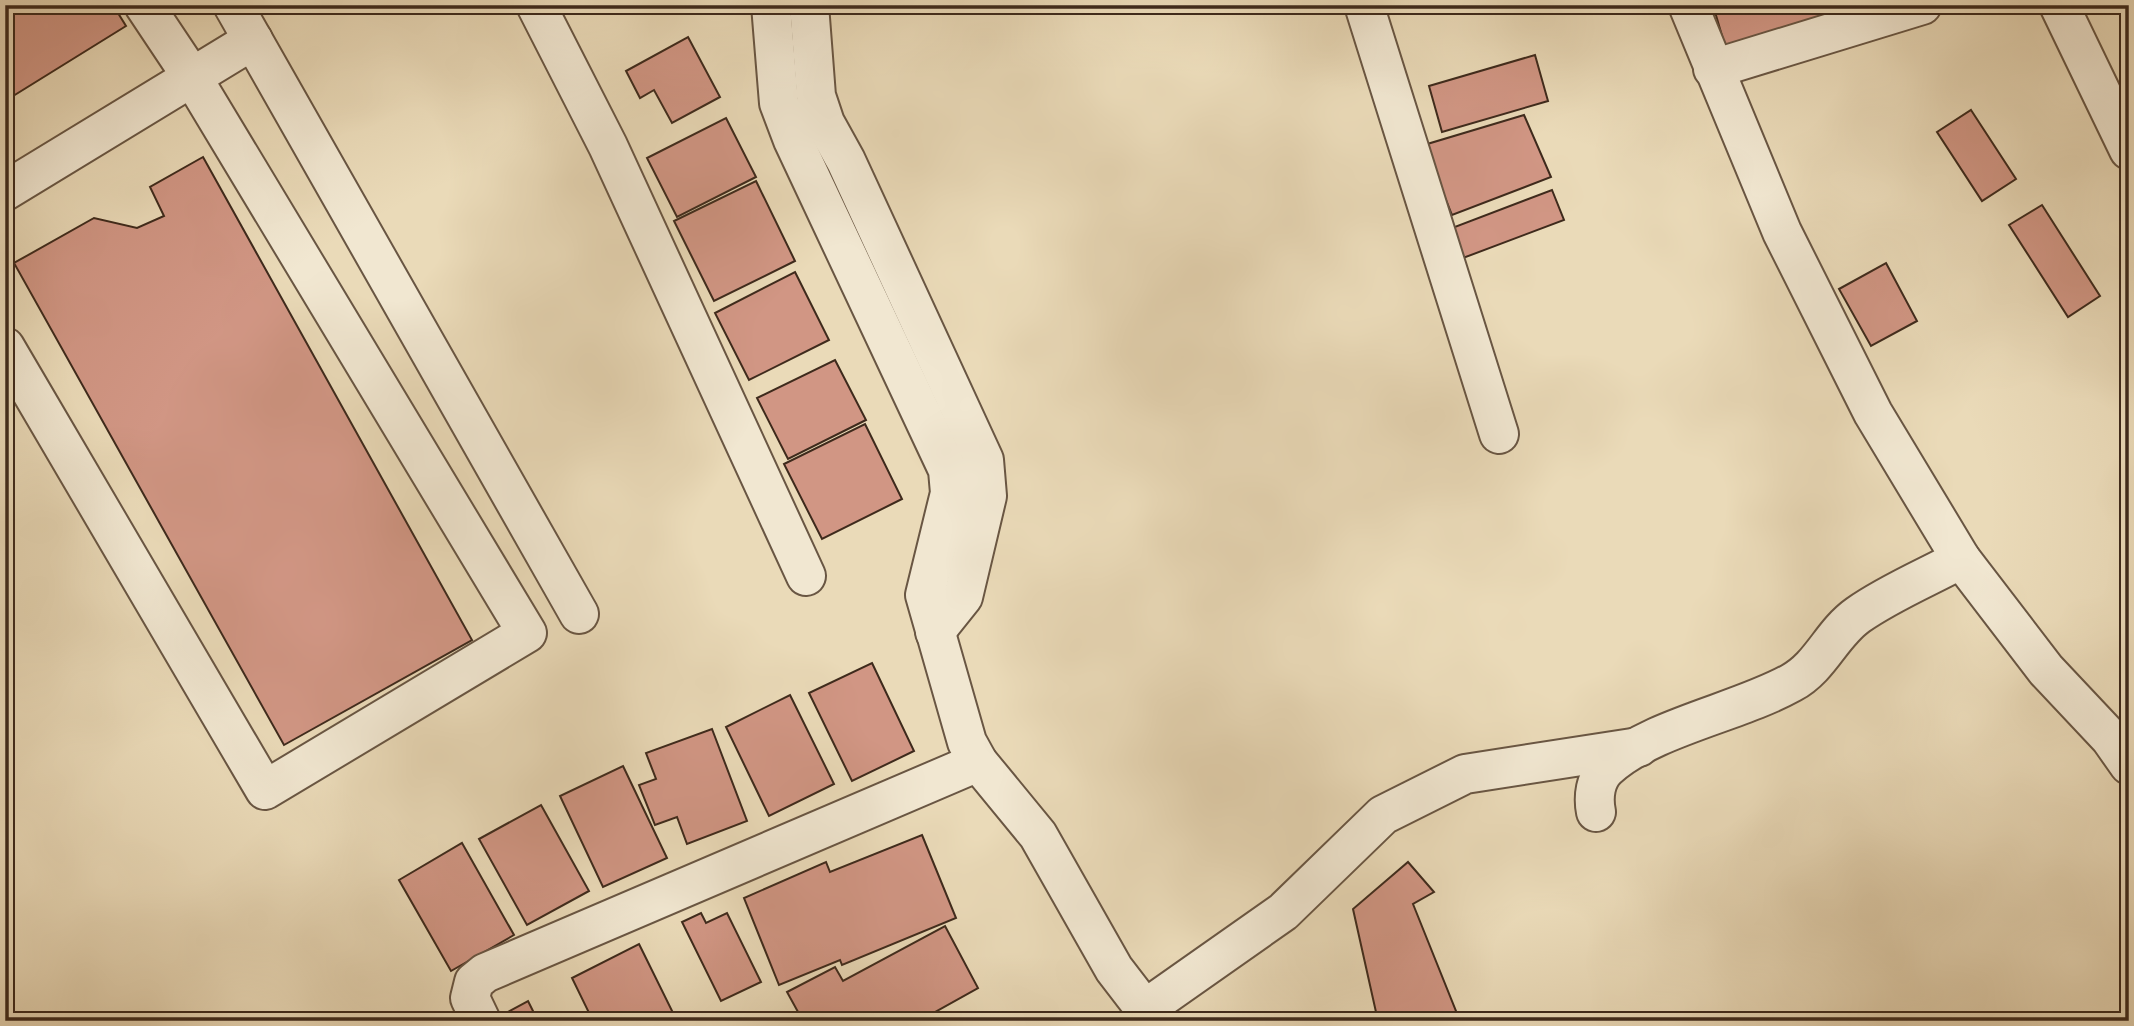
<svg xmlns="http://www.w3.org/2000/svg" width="2134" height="1026" viewBox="0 0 2134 1026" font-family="Alegreya,serif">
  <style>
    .building { fill: #d19684; stroke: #3e2a1c; stroke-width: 2 }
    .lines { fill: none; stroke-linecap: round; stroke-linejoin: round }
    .minor-casing { stroke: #695643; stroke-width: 42 }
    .minor { stroke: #f1e7d1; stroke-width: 38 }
  </style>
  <rect width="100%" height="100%" fill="#eadab8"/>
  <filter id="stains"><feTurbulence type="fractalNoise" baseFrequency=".00286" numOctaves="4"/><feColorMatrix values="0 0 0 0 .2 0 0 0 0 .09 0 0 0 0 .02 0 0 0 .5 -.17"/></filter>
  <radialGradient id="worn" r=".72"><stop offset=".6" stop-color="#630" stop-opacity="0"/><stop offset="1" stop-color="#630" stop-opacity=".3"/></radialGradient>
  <g class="building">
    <polygon points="5,5 113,5 126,26 5,101"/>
    <polygon points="1713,5 1817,5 1820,17 1725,46"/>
    <polygon points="1823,5 1849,5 1826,13"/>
    <polygon points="688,37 720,97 672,123 654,90 640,98 626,71"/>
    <polygon points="1535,55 1548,101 1442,132 1429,86"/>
    <polygon points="2129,87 2129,113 2118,92"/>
    <polygon points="1971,110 2016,179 1982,201 1937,132"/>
    <polygon points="1524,115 1551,177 1452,215 1424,145"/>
    <polygon points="726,118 756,177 677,217 647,158"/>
    <polygon points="203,157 472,640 284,745 14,263 94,218 137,228 164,216 150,187"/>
    <polygon points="756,181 795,261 714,301 674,221"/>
    <polygon points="1552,190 1564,220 1463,258 1452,228"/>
    <polygon points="2042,205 2100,296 2068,317 2009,225"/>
    <polygon points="1886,263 1917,321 1871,346 1839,289"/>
    <polygon points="795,272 829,340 749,380 715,313"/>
    <polygon points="835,360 866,420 788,459 757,398"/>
    <polygon points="865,424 902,499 822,539 784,464"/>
    <polygon points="872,663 914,751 852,781 809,693"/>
    <polygon points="790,695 834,784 769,816 726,727"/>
    <polygon points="712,729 747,821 687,844 677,817 655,825 639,785 656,779 646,753"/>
    <polygon points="623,766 667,858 603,887 560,796"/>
    <polygon points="541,805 589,891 527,925 479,839"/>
    <polygon points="922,835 956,918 842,965 840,960 779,985 744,898 826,862 830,872"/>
    <polygon points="462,843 514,935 451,971 399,880"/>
    <polygon points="1408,862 1434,892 1413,904 1460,1021 1378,1021 1353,909"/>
    <polygon points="701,913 706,923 727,913 761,982 721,1001 682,922"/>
    <polygon points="945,926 978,988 919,1021 803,1021 787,992 835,967 843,981"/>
    <polygon points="639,944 677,1021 593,1021 572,978"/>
    <polygon points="528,1001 538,1021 510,1021 506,1013"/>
  </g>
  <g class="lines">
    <defs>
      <g id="minor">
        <polyline points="233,5 579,614"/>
        <polyline points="536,5 608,146 806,576"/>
        <polyline points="771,5 779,103 793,140 948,470 950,493 925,595 967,742 978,762 1038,835 1114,969 1154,1021"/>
        <polyline points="809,5 816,96 825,123 846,161 984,460 987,496 963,597 935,632"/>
        <polyline points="1364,5 1499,434"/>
        <polyline points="1688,5 1782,232 1873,413 1961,559 2046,670 2110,738 2129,765"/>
        <polyline points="2059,5 2129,150"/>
        <polyline points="1713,69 1922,5"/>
        <polyline points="5,191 253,40"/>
        <polyline points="5,347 265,790 527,633 192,77 144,5"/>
        <path d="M1596 812C1593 797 1595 779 1607 768 1652 727 1737 713 1791 683 1821 667 1831 634 1858 615 1889 593 1928 577 1961 559"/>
        <polyline points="1145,1009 1283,912 1383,815 1465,774 1639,747"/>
        <polyline points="481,1021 470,998 474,982 485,973 978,762"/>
      </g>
    </defs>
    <use href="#minor" class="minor-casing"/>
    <use href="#minor" class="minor"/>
  </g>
  <rect width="2134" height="1026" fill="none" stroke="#eadab8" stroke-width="28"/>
  <rect x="7" y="7" width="2120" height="1012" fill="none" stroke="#3e2a1c" stroke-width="3.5"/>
  <rect x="14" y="14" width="2106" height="998" fill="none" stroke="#3e2a1c" stroke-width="2"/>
  <rect width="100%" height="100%" filter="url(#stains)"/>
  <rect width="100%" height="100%" fill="url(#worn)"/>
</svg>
